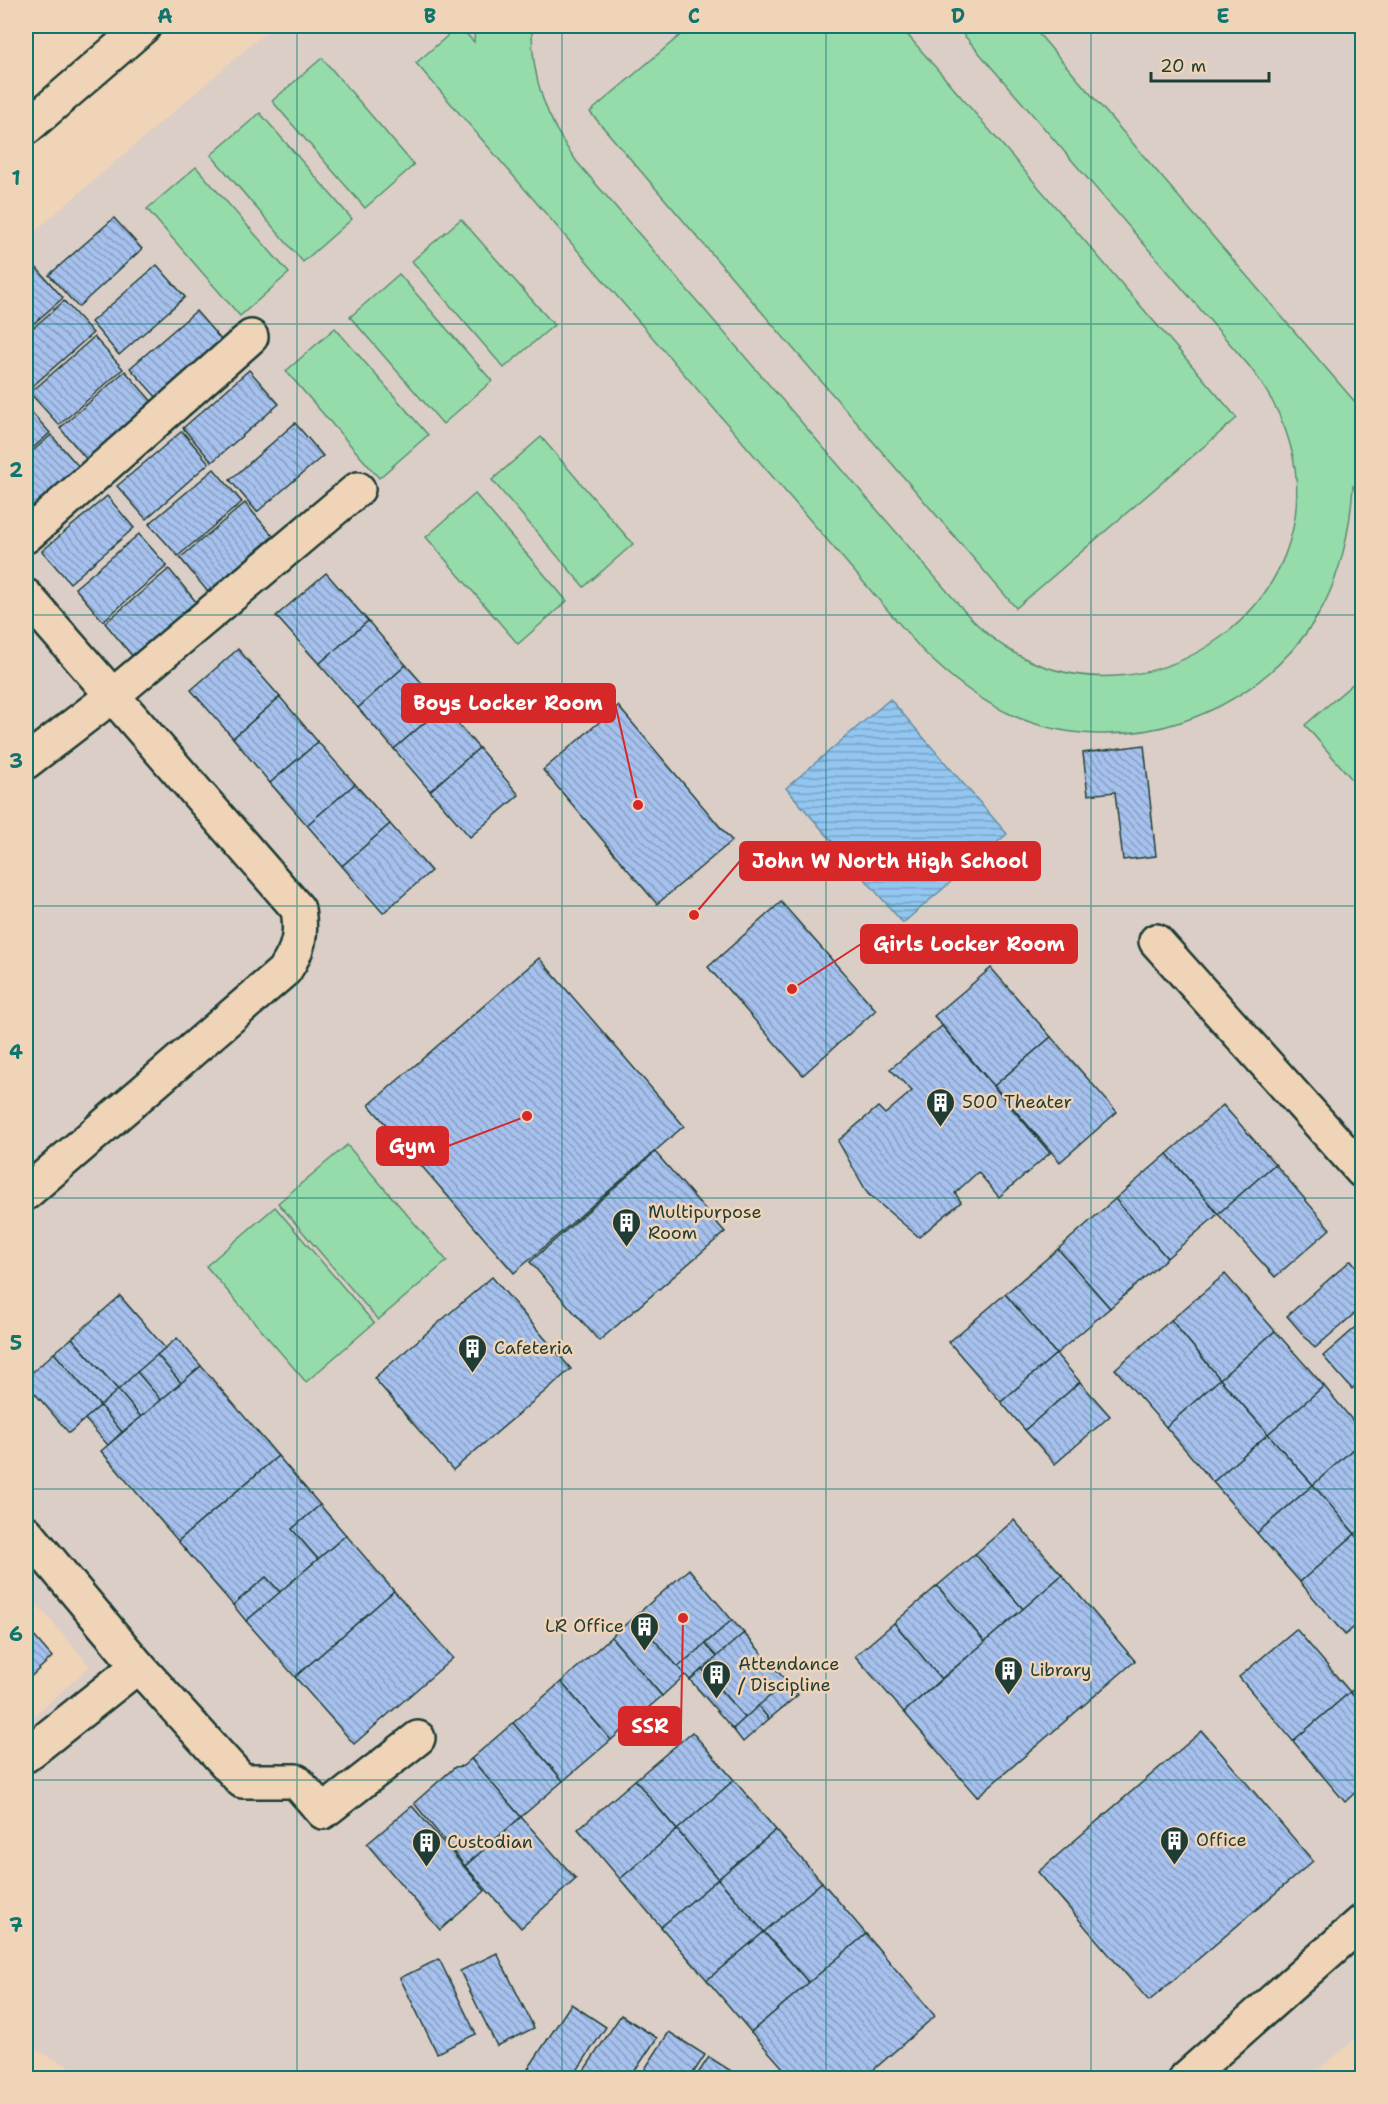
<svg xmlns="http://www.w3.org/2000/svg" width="1388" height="2104" viewBox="0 0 1388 2104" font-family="'Shantell Sans',sans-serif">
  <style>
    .built { fill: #dacec7 }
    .garden { fill: #96dcaa; stroke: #5a8c6f; stroke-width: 1.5 }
    .water { fill: url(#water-rules); stroke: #658fa5; stroke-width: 1.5 }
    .building { fill: url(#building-back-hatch); stroke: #1f3d34; stroke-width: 1.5 }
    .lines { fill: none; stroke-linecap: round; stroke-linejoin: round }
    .minor-casing { stroke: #1f3d34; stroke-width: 38 }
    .major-casing { stroke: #1f3d34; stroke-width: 38 }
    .minor { stroke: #f0d4b7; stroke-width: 33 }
    .major { stroke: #f0d4b7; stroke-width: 33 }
    .grid { fill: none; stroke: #0f766e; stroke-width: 1.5; stroke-opacity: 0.55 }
    .labels { text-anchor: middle; stroke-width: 5; stroke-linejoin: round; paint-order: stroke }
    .poi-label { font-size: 18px; fill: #1f3d34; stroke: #f0d4b7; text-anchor: start }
    .leader { fill: none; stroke: #d62828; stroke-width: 2 }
    .callout-dot { fill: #d62828; stroke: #f0d4b7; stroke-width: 2 }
    .callout { fill: #d62828; stroke: #d62828; stroke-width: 2 }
    .callout-label { font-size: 20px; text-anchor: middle; font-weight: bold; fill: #fff }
    .neatline { fill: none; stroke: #0f766e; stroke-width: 2 }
    .grid-label { font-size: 20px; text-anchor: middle; font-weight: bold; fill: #0f766e }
  </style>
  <defs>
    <pattern id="water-rules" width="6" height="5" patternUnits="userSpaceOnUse" patternTransform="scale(1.5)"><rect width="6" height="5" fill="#93c6f0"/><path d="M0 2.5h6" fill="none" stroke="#77a2c3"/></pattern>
    <pattern id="building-back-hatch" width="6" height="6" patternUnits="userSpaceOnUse" patternTransform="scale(1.5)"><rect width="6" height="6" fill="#a6c1ed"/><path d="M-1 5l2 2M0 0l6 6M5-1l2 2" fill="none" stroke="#879ec1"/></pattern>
  </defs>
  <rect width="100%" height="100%" fill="#f0d4b7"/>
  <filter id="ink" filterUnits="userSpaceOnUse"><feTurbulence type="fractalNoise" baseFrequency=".0167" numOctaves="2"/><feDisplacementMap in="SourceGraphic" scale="12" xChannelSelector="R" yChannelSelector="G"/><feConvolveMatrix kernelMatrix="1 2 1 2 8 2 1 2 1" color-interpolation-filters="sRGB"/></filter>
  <g filter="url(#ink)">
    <polygon class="built" points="273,26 1362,26 1362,2033 1309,2078 92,2078 26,2045 26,1723 90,1666 26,1592 26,239"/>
    <g class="garden">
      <path d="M459 26 474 42 475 26H532C531 78 546 120 577 162L966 613C979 627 994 641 1011 651 1151 733 1334 604 1290 444 1282 415 1268 391 1250 367L956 26H1032L1362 410V497L1353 486C1350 532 1341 577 1317 617 1255 717 1123 762 1014 716 978 700 949 677 922 650L416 63Z"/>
      <polygon points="691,26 900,26 1237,418 1016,608 590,112"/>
      <polygon points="322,58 414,165 365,208 272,101"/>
      <polygon points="260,113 352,219 303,262 211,155"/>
      <polygon points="196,167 289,273 240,316 147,209"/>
      <polygon points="461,219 554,325 504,368 412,261"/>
      <polygon points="399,274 492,381 443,424 350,317"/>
      <polygon points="335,328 428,435 379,478 286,371"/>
      <polygon points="541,437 633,544 584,587 492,480"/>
      <polygon points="475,494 567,601 518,644 426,537"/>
      <polygon points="1362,676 1362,791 1305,725"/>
      <polygon points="347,1145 447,1261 378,1320 278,1203"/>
      <polygon points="275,1207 374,1323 306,1382 206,1266"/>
    </g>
    <polygon class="water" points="890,699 1007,834 903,923 786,788"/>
    <g class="building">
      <polygon points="114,218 142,249 78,307 49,275"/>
      <polygon points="34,265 63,298 26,330 26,272"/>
      <polygon points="157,265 185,297 119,355 91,322"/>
      <polygon points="64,301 93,333 28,390 26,387 26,334"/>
      <polygon points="196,311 223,342 158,399 130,368"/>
      <polygon points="94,337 123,369 59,425 30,393"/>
      <polygon points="249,370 279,404 212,462 183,428"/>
      <polygon points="125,371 154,404 88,461 60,428"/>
      <polygon points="26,406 50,433 26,454"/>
      <polygon points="295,423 323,456 257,512 230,480"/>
      <polygon points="182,431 209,463 146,519 117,486"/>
      <polygon points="51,435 80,468 26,515 26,457"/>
      <polygon points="214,469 242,502 178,556 149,524"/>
      <polygon points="107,496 134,528 70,583 42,551"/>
      <polygon points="245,503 273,536 208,592 180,558"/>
      <polygon points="139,534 167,566 103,621 75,588"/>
      <polygon points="169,569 197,603 133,657 105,623"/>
      <polygon points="326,573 368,621 319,664 276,616"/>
      <polygon points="368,621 406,665 358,708 319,664"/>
      <polygon points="238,649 280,697 233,738 191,690"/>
      <polygon points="406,665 443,707 394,749 358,708"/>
      <polygon points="280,697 318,742 270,783 233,738"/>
      <polygon points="618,706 732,841 657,904 543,770"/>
      <polygon points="443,707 479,748 430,791 394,749"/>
      <polygon points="318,742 355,784 307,825 270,783"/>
      <polygon points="1144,745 1156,856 1123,860 1115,792 1088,795 1083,753"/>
      <polygon points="479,748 519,795 470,837 430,791"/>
      <polygon points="355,784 390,824 342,866 307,825"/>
      <polygon points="390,824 431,871 383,913 342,866"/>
      <polygon points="781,902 876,1010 803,1075 708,967"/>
      <polygon points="539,958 684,1126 514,1273 369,1105"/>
      <polygon points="991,968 1051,1037 994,1086 934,1016"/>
      <polygon points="942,1026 1050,1153 999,1197 978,1172 955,1193 961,1202 919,1237 868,1194 838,1141 878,1107 885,1114 912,1091 890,1069"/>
      <polygon points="1051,1037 1117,1112 1060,1162 994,1086"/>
      <polygon points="1223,1105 1275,1164 1218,1214 1167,1154"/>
      <polygon points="655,1152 725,1232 599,1341 530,1262"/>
      <polygon points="1167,1154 1218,1214 1167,1258 1115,1199"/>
      <polygon points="1275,1164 1330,1229 1275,1277 1218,1214"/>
      <polygon points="1115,1199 1167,1258 1110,1308 1058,1249"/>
      <polygon points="1058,1249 1110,1308 1056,1354 1005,1294"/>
      <polygon points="1351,1260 1362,1274 1362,1307 1315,1348 1287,1316"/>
      <polygon points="1225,1274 1275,1331 1220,1379 1171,1320"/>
      <polygon points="492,1277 571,1369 453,1470 374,1378"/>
      <polygon points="1005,1294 1056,1354 1001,1402 949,1342"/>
      <polygon points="120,1296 165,1348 118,1390 72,1338"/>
      <polygon points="1171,1320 1220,1379 1166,1427 1115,1369"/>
      <polygon points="1362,1322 1362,1379 1352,1389 1323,1356"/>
      <polygon points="1275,1331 1324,1386 1268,1434 1220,1379"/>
      <polygon points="72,1338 118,1390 100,1406 54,1353"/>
      <polygon points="177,1338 201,1366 181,1383 157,1355"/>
      <polygon points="54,1353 100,1406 69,1433 26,1383 26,1378"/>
      <polygon points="1056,1354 1080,1382 1025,1430 1001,1402"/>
      <polygon points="157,1355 181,1383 161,1400 137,1372"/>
      <polygon points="201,1366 278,1456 178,1541 101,1451"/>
      <polygon points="137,1372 161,1400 141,1417 118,1390"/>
      <polygon points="1220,1379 1268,1434 1213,1482 1166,1427"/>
      <polygon points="1080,1382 1110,1416 1055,1464 1025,1430"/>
      <polygon points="1324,1386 1362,1432 1362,1441 1313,1485 1268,1434"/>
      <polygon points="118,1390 141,1417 122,1432 100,1406"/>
      <polygon points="100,1406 122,1432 108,1445 85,1419"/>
      <polygon points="1268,1434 1313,1485 1257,1533 1213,1482"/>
      <polygon points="1362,1441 1362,1528 1355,1534 1313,1485"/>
      <polygon points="278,1456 320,1505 292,1529 318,1559 280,1592 266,1577 233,1605 178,1541"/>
      <polygon points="1313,1485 1355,1534 1300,1582 1257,1533"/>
      <polygon points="320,1505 346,1535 318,1559 292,1529"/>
      <polygon points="1014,1520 1062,1575 1023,1609 975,1554"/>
      <polygon points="1355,1534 1362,1542 1362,1620 1345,1635 1300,1582"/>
      <polygon points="346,1535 394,1591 295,1677 246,1621"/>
      <polygon points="975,1554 1023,1609 985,1642 937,1586"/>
      <polygon points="689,1569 732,1620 678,1667 634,1617"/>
      <polygon points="1062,1575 1135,1661 977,1797 904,1712"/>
      <polygon points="266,1577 280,1592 246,1621 233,1605"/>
      <polygon points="937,1586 985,1642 941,1679 894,1623"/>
      <polygon points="394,1591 453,1658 354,1744 295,1677"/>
      <polygon points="634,1617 685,1675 662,1696 611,1637"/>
      <polygon points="732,1620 744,1633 717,1657 705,1644"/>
      <polygon points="894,1623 941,1679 904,1712 855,1656"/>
      <polygon points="26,1627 52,1657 26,1681"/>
      <polygon points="1296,1629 1350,1692 1293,1741 1239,1677"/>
      <polygon points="744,1633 787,1682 745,1718 702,1669"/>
      <polygon points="611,1637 662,1696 611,1740 561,1682"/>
      <polygon points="705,1644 717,1657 690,1680 678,1667"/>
      <polygon points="702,1669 745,1718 733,1729 690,1680"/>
      <polygon points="561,1682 611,1740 563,1781 513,1723"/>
      <polygon points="787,1682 798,1695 769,1719 758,1706"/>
      <polygon points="1362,1682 1362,1706 1350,1692"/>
      <polygon points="1350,1692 1362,1706 1362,1786 1345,1802 1293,1741"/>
      <polygon points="758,1706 769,1719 743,1742 733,1729"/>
      <polygon points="513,1723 563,1781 521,1817 471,1759"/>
      <polygon points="1202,1731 1313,1861 1149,2001 1038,1872"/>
      <polygon points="692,1732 734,1780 677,1830 635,1780"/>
      <polygon points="471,1759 521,1817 465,1866 414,1803 455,1767 463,1766"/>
      <polygon points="635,1780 677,1830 620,1879 578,1829"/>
      <polygon points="734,1780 776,1830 718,1879 677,1830"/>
      <polygon points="412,1806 485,1891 440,1930 367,1844"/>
      <polygon points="521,1817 576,1879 521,1928 465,1866"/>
      <polygon points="677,1830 718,1879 661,1927 620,1879"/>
      <polygon points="776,1830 822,1882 764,1932 718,1879"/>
      <polygon points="718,1879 764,1932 707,1980 661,1927"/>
      <polygon points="822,1882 866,1934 809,1983 764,1932"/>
      <polygon points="764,1932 809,1983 751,2032 707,1980"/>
      <polygon points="866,1934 935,2016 864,2078 792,2078 751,2032"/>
      <polygon points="497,1953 534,2028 497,2046 460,1971"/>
      <polygon points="439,1959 476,2034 437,2053 400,1978"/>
      <polygon points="571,2004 606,2027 572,2078 529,2078 524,2075"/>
      <polygon points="621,2015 657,2038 630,2078 579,2078"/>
      <polygon points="669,2032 705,2055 690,2078 639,2078"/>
      <polygon points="709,2057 742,2078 695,2078"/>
    </g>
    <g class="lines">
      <defs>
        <g id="minor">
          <polyline points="26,536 251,337"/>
          <path d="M26 596 298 909C302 934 299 949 285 970L26 1193"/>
          <polyline points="26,762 112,696 358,489"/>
          <polyline points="1156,941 1362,1171"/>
          <polyline points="26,1532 138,1666 26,1755"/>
          <polyline points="138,1666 242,1781 296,1781 323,1812 418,1738"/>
          <polyline points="1186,2078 1362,1922"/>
        </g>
        <polyline id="major" points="26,128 144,26"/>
      </defs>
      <use href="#minor" class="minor-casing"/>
      <use href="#major" class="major-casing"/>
      <use href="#minor" class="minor"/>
      <use href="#major" class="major"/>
    </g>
  </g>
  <path class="grid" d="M297 26V2078M562 26V2078M826 26V2078M1091 26V2078M26 324H1362M26 615H1362M26 906H1362M26 1198H1362M26 1489H1362M26 1780H1362"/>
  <defs>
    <symbol id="building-pin" viewBox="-11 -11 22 30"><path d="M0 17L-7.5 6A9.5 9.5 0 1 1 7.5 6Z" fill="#1f3d34" stroke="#f0d4b7"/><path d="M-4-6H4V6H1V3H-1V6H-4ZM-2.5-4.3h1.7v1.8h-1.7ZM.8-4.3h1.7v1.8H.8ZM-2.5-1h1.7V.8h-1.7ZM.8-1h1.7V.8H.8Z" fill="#fff"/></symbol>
  </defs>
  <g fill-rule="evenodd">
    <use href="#building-pin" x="924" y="1086" width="33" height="45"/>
    <use href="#building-pin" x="610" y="1206" width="33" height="45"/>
    <use href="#building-pin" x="456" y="1332" width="33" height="45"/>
    <use href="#building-pin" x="628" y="1610" width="33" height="45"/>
    <use href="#building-pin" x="992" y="1654" width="33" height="45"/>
    <use href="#building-pin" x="700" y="1658" width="33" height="45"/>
    <use href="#building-pin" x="1158" y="1824" width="33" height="45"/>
    <use href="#building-pin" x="410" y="1826" width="33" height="45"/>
  </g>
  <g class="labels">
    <g class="poi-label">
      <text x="962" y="1108">500 Theater</text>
      <text x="648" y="1218">Multipurpose<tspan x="648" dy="21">Room</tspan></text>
      <text x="494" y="1354">Cafeteria</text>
      <text x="624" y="1632" text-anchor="end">LR Office</text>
      <text x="738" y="1670">Attendance<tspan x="738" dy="21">/ Discipline</tspan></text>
      <text x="1030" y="1676">Library</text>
      <text x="1196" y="1846">Office</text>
      <text x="447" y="1848">Custodian</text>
    </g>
  </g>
  <path class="leader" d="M638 805L615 703M694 915L740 861M792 989L861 944M527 1116L448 1146M683 1618L681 1726"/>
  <g class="callout-dot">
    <circle cx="638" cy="805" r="6"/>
    <circle cx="694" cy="915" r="6"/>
    <circle cx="792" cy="989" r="6"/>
    <circle cx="527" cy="1116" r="6"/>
    <circle cx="683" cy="1618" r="6"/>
  </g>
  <g class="callout">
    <rect x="402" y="684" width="213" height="38" rx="6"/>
    <rect x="740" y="842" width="300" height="38" rx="6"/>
    <rect x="861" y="925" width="216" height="38" rx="6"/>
    <rect x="377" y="1127" width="71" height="38" rx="6"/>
    <rect x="619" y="1707" width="62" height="38" rx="6"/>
  </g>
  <g class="callout-label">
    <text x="508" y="710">Boys Locker Room</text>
    <text x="890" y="868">John W North High School</text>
    <text x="969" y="951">Girls Locker Room</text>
    <text x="412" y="1153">Gym</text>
    <text x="650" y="1733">SSR</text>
  </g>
  <rect width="1388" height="2104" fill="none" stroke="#f0d4b7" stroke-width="66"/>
  <path d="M1151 72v9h118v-9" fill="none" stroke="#1f3d34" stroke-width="3"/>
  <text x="1160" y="72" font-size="18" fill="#1f3d34" stroke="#f0d4b7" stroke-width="4.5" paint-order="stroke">20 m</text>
  <rect x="33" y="33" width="1322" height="2038" class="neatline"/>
  <g class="grid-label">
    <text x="165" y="23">A</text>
    <text x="430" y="23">B</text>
    <text x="694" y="23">C</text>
    <text x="958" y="23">D</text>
    <text x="1223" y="23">E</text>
    <text x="16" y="185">1</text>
    <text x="16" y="477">2</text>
    <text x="16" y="768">3</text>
    <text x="16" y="1059">4</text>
    <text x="16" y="1350">5</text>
    <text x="16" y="1641">6</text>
    <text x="16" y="1932">7</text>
  </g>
</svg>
